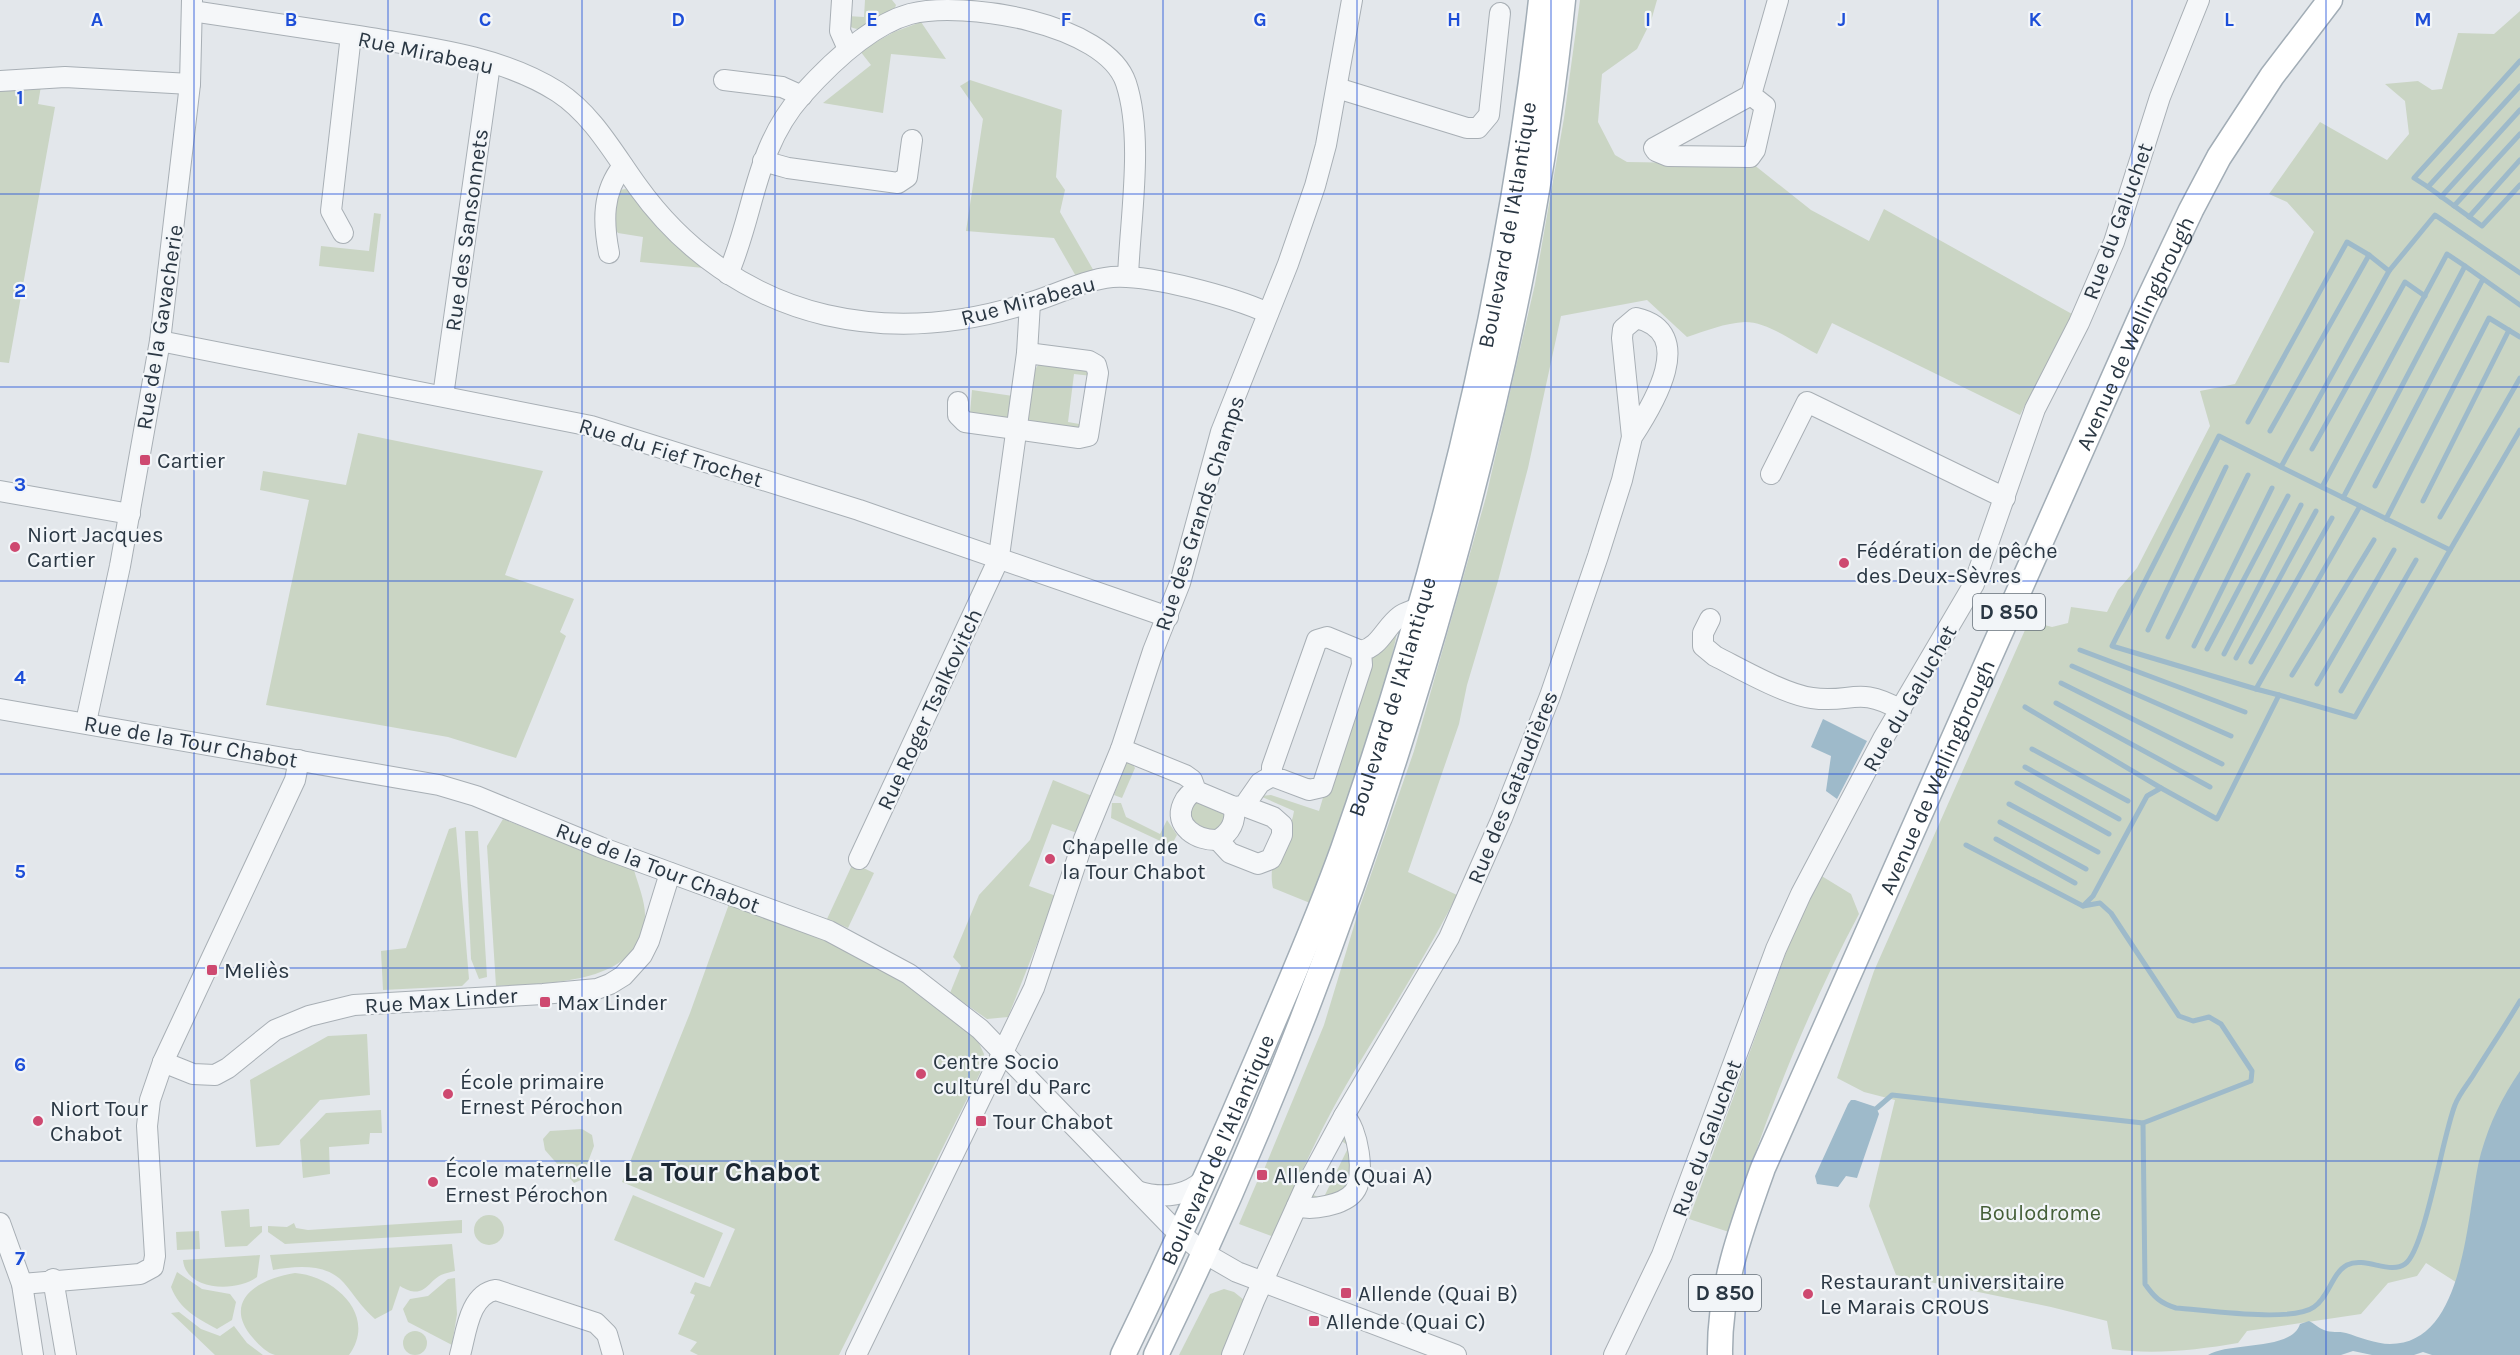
<svg xmlns="http://www.w3.org/2000/svg" width="2520" height="1355" viewBox="0 0 2520 1355" font-family="Karla,sans-serif">
  <style>
    .green { fill: #cad5c4 }
    .water { fill: #9ebaca }
    .lines { fill: none; stroke-linecap: round; stroke-linejoin: round }
    .stream { stroke: #9ebaca; stroke-width: 5 }
    .minor-casing { stroke: #a8afb5; stroke-width: 22 }
    .major-casing { stroke: #a2adb6; stroke-width: 27 }
    .minor { stroke: #f5f7f9; stroke-width: 20 }
    .major { stroke: #fff; stroke-width: 24 }
    .grid { fill: none; stroke: #1d4ed8; stroke-width: 1.5; stroke-opacity: 0.55 }
    .poi-dot { fill: #ce4970; stroke: #f2f5f8; stroke-width: 2 }
    .labels { text-anchor: middle; stroke-width: 4.5; stroke-linejoin: round; paint-order: stroke }
    .shield { fill: #f2f5f8; stroke: #667079; stroke-width: 1.5 }
    .shield-label { font-size: 21px; font-weight: bold; fill: #2a3743 }
    .street-label { font-size: 22px; fill: #2a3743; stroke: #f2f5f8 }
    .poi-label { font-size: 22px; fill: #2a3743; stroke: #f2f5f8; text-anchor: start }
    .park-label { font-size: 22px; fill: #455f38; stroke: #f2f5f8 }
    .district-label { font-size: 28px; font-weight: bold; fill: #1c2834; stroke: #f2f5f8 }
    .grid-label { font-size: 20px; text-anchor: middle; font-weight: bold; fill: #1d4ed8; stroke: #f2f5f8; stroke-width: 4.5; stroke-linejoin: round; paint-order: stroke }
  </style>
  <rect width="100%" height="100%" fill="#e3e7eb"/>
  <g class="green">
    <path d="M865 0H892L896 5 892 15C877 22 861 37 847 24V16L864 17Z"/>
    <path d="M1580 0H1657L1651 21 1637 49 1602 74 1598 122 1615 155 1627 162 1753 164 1811 210 1869 241 1884 209 2072 314 2020 415 1832 323 1817 354C1797 344 1769 322 1745 322 1725 323 1705 331 1687 337L1647 300 1561 316 1528 468 1498 581 1467 685 1459 724 1408 872 1457 895C1427 954 1392 1009 1358 1065 1325 1119 1297 1178 1274 1237L1239 1224 1257 1182 1263 1183 1265 1167 1324 1025 1360 906 1414 751 1486 497 1535 284 1564 118Z"/>
    <path d="M2520 11V1323L2426 1263 2417 1276 2388 1283 2361 1314 2247 1331 2238 1343C2197 1350 2153 1355 2112 1349L2107 1321 2051 1307 1896 1275 1869 1206 1895 1100 1864 1092 1837 1078 1874 971 2029 621 2052 627 2068 623 2071 607 2107 612 2118 590 2137 568 2210 426 2200 391 2235 384 2314 232 2287 202 2269 194 2320 122 2387 160 2409 134 2405 101 2385 84 2418 81 2432 90 2442 89 2458 33 2494 34Z"/>
    <polygon points="921,22 946,59 891,54 883,113 823,103 871,65 860,51 894,32"/>
    <polygon points="970,80 1062,110 1056,177 1065,190 1060,212 1095,273 1077,278 1054,238 966,231 983,119 960,86"/>
    <polygon points="41,86 38,104 55,107 9,363 0,362 0,90"/>
    <polygon points="626,189 663,233 704,268 640,262 643,237 618,233 611,224 619,190"/>
    <polygon points="374,213 381,214 374,272 319,266 321,246 369,251"/>
    <path d="M1039 364 1088 367 1092 376 1074 374 1068 422 1085 425 1082 431 1030 423C1026 409 1029 375 1039 364Z"/>
    <polygon points="972,390 1013,396 1011,413 1006,418 975,418 970,413"/>
    <polygon points="358,433 543,471 505,575 574,599 560,632 566,636 516,758 448,737 266,705 309,500 260,490 263,471 346,485"/>
    <path d="M1398 628C1379 723 1344 813 1310 903L1273 888C1266 856 1289 843 1294 811L1260 796 1271 795 1319 811 1366 654Z"/>
    <polygon points="1126,762 1132,763 1135,768 1122,798 1114,795"/>
    <polygon points="1053,780 1092,796 1077,833 1052,824 1029,886 1056,896 1008,1017 987,1019 950,993 961,966 953,957 979,895 1030,840"/>
    <polygon points="1198,798 1229,814 1216,834 1192,825 1187,807"/>
    <polygon points="1112,803 1121,803 1126,817 1160,834 1167,820 1177,835 1171,846 1111,818"/>
    <path d="M503 819 634 870C638 884 645 901 645 915 644 986 545 983 496 986L487 846Z"/>
    <polygon points="456,827 469,979 462,986 383,990 381,951 406,948 449,829"/>
    <polygon points="465,831 478,831 487,977 479,979 471,959"/>
    <polygon points="853,863 874,873 848,928 827,919"/>
    <path d="M1820 875 1851 894 1859 914C1805 1015 1763 1123 1729 1232L1689 1219 1791 939Z"/>
    <polygon points="729,904 819,937 884,968 973,1030 984,1054 980,1073 839,1355 698,1355 690,1351 697,1342 678,1334 695,1295 690,1293 695,1282 710,1287 735,1229 622,1182 690,1013"/>
    <polygon points="367,1034 370,1095 320,1100 279,1145 256,1147 250,1080 328,1036"/>
    <polygon points="381,1110 382,1133 370,1133 369,1144 329,1147 330,1174 303,1178 300,1140 326,1113"/>
    <polygon points="582,1129 592,1135 594,1146 581,1180 574,1183 545,1150 543,1139 550,1131"/>
    <path d="M1347 1137C1352 1141 1352 1147 1353 1154 1358 1181 1356 1187 1330 1198 1324 1201 1319 1204 1312 1202L1311 1194 1323 1199 1349 1146 1340 1140Z"/>
    <polygon points="633,1195 723,1233 704,1278 614,1240"/>
    <polygon points="249,1209 250,1227 262,1226 262,1232 247,1246 225,1247 221,1211"/>
    <circle cx="489" cy="1230" r="15"/>
    <polygon points="462,1220 462,1233 285,1244 268,1232 268,1226 287,1227 294,1223 296,1228 308,1230"/>
    <polygon points="199,1231 200,1249 177,1250 176,1232"/>
    <path d="M452 1244 455 1271C451 1272 445 1273 441 1275 427 1282 424 1301 400 1286L392 1310 375 1319C362 1308 355 1296 344 1283 327 1263 296 1266 273 1270L270 1255Z"/>
    <path d="M260 1255 257 1277C238 1292 186 1292 183 1260Z"/>
    <path d="M177 1272 202 1289 230 1294 236 1302 232 1320 217 1329C197 1318 180 1310 171 1287Z"/>
    <path d="M295 1273C334 1276 378 1315 349 1355 331 1355 291 1355 275 1355 267 1353 258 1344 253 1338 220 1300 261 1278 295 1273Z"/>
    <polygon points="455,1278 457,1314 452,1345 408,1322 403,1309 410,1299 428,1296 448,1279"/>
    <polygon points="1224,1289 1234,1292 1244,1300 1225,1355 1179,1355 1210,1294"/>
    <polygon points="179,1312 201,1329 220,1336 234,1326 247,1343 263,1355 215,1355 171,1313"/>
    <circle cx="415" cy="1343" r="12"/>
  </g>
  <g class="water">
    <polygon points="1823,719 1867,741 1837,799 1826,791 1831,756 1811,747"/>
    <path d="M2520 1071V1355H2432L2423 1352 2414 1355H2372L2353 1351 2341 1355H2208C2229 1342 2292 1351 2300 1324L2309 1321C2314 1323 2318 1328 2324 1330 2331 1333 2339 1331 2346 1333 2359 1337 2376 1344 2390 1344 2468 1344 2466 1207 2481 1153 2490 1122 2502 1097 2520 1071Z"/>
    <polygon points="1855,1100 1876,1107 1879,1114 1857,1178 1846,1176 1838,1187 1817,1184 1815,1176 1848,1104 1851,1100"/>
  </g>
  <g class="lines">
    <g class="stream">
      <polyline points="2520,86 2428,187 2482,226 2520,185"/>
      <polyline points="2428,187 2414,178 2520,61"/>
      <polyline points="2441,197 2520,110"/>
      <polyline points="2454,206 2520,134"/>
      <polyline points="2469,217 2520,160"/>
      <path d="M2520 273 2435 215 2389 271 2281 467 2360 506 2256 689 2279 695 2217 819 2161 788 2147 796 2093 896 2083 906 2100 903 2111 913 2179 1016 2193 1021 2209 1017 2221 1024 2252 1071 2251 1081 2143 1123 2145 1284C2154 1297 2160 1303 2176 1308 2206 1310 2292 1323 2314 1307 2329 1297 2332 1273 2347 1265 2365 1256 2390 1275 2405 1264 2425 1250 2443 1134 2455 1105 2459 1094 2468 1084 2474 1074 2489 1050 2505 1026 2520 1001"/>
      <polyline points="2248,422 2347,242 2369,255"/>
      <polyline points="2270,431 2369,255 2389,271"/>
      <polyline points="2312,449 2405,282 2425,296"/>
      <polyline points="2375,486 2483,279"/>
      <polyline points="2322,487 2447,254 2465,266"/>
      <polyline points="2343,498 2465,266 2520,305"/>
      <polyline points="2423,501 2509,330"/>
      <polyline points="2440,517 2520,378"/>
      <polyline points="2386,519 2489,318 2520,337"/>
      <polyline points="2450,550 2520,430"/>
      <polyline points="2148,630 2226,467"/>
      <polyline points="2168,637 2248,475"/>
      <polyline points="2194,646 2272,488"/>
      <polyline points="2207,649 2288,496"/>
      <polyline points="2080,650 2245,712"/>
      <polyline points="2224,654 2301,505"/>
      <polyline points="2236,658 2316,511"/>
      <polyline points="2251,662 2332,518"/>
      <polyline points="2072,666 2231,736"/>
      <polyline points="2292,675 2374,540"/>
      <polyline points="2061,683 2222,764"/>
      <polyline points="2317,684 2394,550"/>
      <polyline points="2256,689 2112,646 2219,436 2281,467"/>
      <polyline points="2341,691 2416,560"/>
      <polyline points="2279,695 2355,717 2450,550 2360,506"/>
      <polyline points="2056,703 2210,787"/>
      <polyline points="2025,707 2161,788"/>
      <polyline points="2032,749 2128,801"/>
      <polyline points="2025,767 2119,819"/>
      <polyline points="2017,783 2109,834"/>
      <polyline points="2009,804 2098,852"/>
      <polyline points="2000,822 2086,869"/>
      <polyline points="1996,839 2075,883"/>
      <polyline points="1966,845 2083,906"/>
      <polyline points="1877,1108 1892,1095 2143,1123"/>
    </g>
    <defs>
      <g id="minor">
        <polyline points="842,0 840,31 848,49"/>
        <path d="M192 11C248 19 303 28 358 36 424 47 500 55 558 92 593 115 614 154 638 187 684 251 749 297 826 315 896 331 965 324 1032 302 1058 294 1084 280 1112 277 1149 274 1233 297 1268 313"/>
        <polyline points="724,80 782,87 802,96"/>
        <polyline points="0,81 65,77 190,84"/>
        <polyline points="1337,88 1467,128 1478,128 1489,115 1500,13"/>
        <polyline points="1751,95 1765,106 1755,150 1750,157 1668,156 1656,151 1654,148 1751,95 1778,0"/>
        <polyline points="763,161 788,168 898,183 907,177 912,140"/>
        <polyline points="343,233 331,211 351,35"/>
        <path d="M609 253C603 222 602 192 623 166"/>
        <path d="M728 274C755 212 754 149 802 95 829 65 870 25 910 14 963 0 1106 23 1126 83 1144 138 1130 219 1128 277"/>
        <polyline points="160,341 591,426 859,510 1168,617"/>
        <polyline points="443,396 490,64"/>
        <polyline points="958,402 958,415 965,422 1079,438 1088,436 1098,373 1096,365 1089,361 1027,353"/>
        <polyline points="1771,474 1807,402 2005,498"/>
        <polyline points="0,491 130,514"/>
        <path d="M1710 619 1703 633V646L1715 656C1741 669 1784 694 1812 698 1852 704 1857 685 1901 710"/>
        <path d="M1361 651 1362 665 1322 787 1309 790 1272 776V767L1317 640 1327 637 1361 651C1380 647 1385 627 1400 616 1405 612 1412 611 1418 608"/>
        <polyline points="0,709 439,785 476,796 600,847 829,931 909,974 980,1029 1171,1226 1204,1253 1237,1272 1456,1355"/>
        <polyline points="86,722 120,566 160,341 190,84 192,0"/>
        <polyline points="1121,749 1185,775 1192,780 1196,791 1234,807 1244,806 1260,783 1272,776"/>
        <path d="M1196 791C1190 793 1186 797 1183 804 1173 826 1197 841 1218 840 1231 832 1236 822 1234 807"/>
        <polyline points="1218,840 1230,853 1258,864 1271,859 1282,835 1282,825 1273,817 1244,806"/>
        <polyline points="859,859 995,567 1000,549 1027,353 1030,303"/>
        <polyline points="163,1062 193,1074 215,1075 228,1068 275,1030 309,1016 354,1005 543,994 597,989 610,984 623,976 642,955 649,941 670,873"/>
        <path d="M1137 1191C1162 1199 1186 1197 1206 1178"/>
        <path d="M1297 1206C1311 1211 1344 1205 1354 1192 1366 1177 1358 1127 1344 1116"/>
        <polyline points="0,1223 22,1284 33,1355"/>
        <polyline points="53,1279 66,1355"/>
        <polyline points="22,1284 140,1274 153,1267 155,1256 147,1126 150,1100 163,1062 295,780 299,760"/>
        <path d="M460 1355C466 1334 469 1294 496 1290L596 1323 607 1334 613 1355"/>
        <polyline points="856,1355 1034,988 1084,839 1121,749 1153,651 1180,583 1221,432 1288,264 1315,186 1326,145 1352,0"/>
        <path d="M1232 1355 1254 1301 1304 1190 1344 1116 1449 938 1502 818 1550 696 1598 556 1622 480 1632 437 1622 338 1623 329 1636 318C1698 332 1653 405 1632 437"/>
        <polyline points="1614,1355 1662,1255 1776,949 1801,894 1884,737 1974,584 2035,409 2079,323 2114,242 2160,97 2199,0"/>
      </g>
      <g id="major">
        <path id="s1" d="M1123 1355C1171 1256 1216 1156 1259 1055 1288 987 1318 919 1343 849 1439 575 1509 289 1541 0"/>
        <path d="M1156 1355C1276 1108 1372 852 1446 588 1500 395 1543 199 1563 0"/>
        <path id="s2" d="M1720 1355C1719 1289 1741 1229 1763 1168L2144 309 2191 210 2219 157 2272 76 2330 0"/>
      </g>
    </defs>
    <use href="#minor" class="minor-casing"/>
    <use href="#major" class="major-casing"/>
    <use href="#minor" class="minor"/>
    <use href="#major" class="major"/>
  </g>
  <path class="grid" d="M194 0V1355M388 0V1355M582 0V1355M775 0V1355M969 0V1355M1163 0V1355M1357 0V1355M1551 0V1355M1745 0V1355M1938 0V1355M2132 0V1355M2326 0V1355M0 194H2520M0 387H2520M0 581H2520M0 774H2520M0 968H2520M0 1161H2520"/>
  <g class="poi-dot">
    <rect x="139" y="454" width="12" height="12" rx="3"/>
    <circle cx="15" cy="547" r="6"/>
    <circle cx="1844" cy="563" r="6"/>
    <circle cx="1050" cy="859" r="6"/>
    <rect x="206" y="964" width="12" height="12" rx="3"/>
    <rect x="539" y="996" width="12" height="12" rx="3"/>
    <circle cx="921" cy="1074" r="6"/>
    <circle cx="448" cy="1094" r="6"/>
    <circle cx="38" cy="1121" r="6"/>
    <rect x="975" y="1115" width="12" height="12" rx="3"/>
    <rect x="1256" y="1169" width="12" height="12" rx="3"/>
    <circle cx="433" cy="1182" r="6"/>
    <rect x="1340" y="1287" width="12" height="12" rx="3"/>
    <circle cx="1808" cy="1294" r="6"/>
    <rect x="1308" y="1315" width="12" height="12" rx="3"/>
  </g>
  <g class="labels">
    <g class="shield">
      <rect x="1973" y="594" width="72" height="36" rx="4.5"/>
      <rect x="1689" y="1275" width="72" height="36" rx="4.5"/>
    </g>
    <g class="shield-label">
      <text x="2009" y="619">D 850</text>
      <text x="1725" y="1300">D 850</text>
    </g>
    <g class="street-label">
      <text transform="translate(426 52) rotate(12)" y="8">Rue Mirabeau</text>
      <text transform="translate(2117 221) rotate(-70)" y="8">Rue du Galuchet</text>
      <text dy="8" stroke="none"><textPath href="#s1" startOffset="1198">Boulevard de l'Atlantique</textPath></text>
      <text transform="translate(466 230) rotate(-82)" y="8">Rue des Sansonnets</text>
      <text transform="translate(1028 300) rotate(-15)" y="8">Rue Mirabeau</text>
      <text transform="translate(159 327) rotate(-81)" y="8">Rue de la Gavacherie</text>
      <text dy="8" stroke="none"><textPath href="#s2" startOffset="1107">Avenue de Wellingbrough</textPath></text>
      <text transform="translate(671 452) rotate(17)" y="8">Rue du Fief Trochet</text>
      <text transform="translate(1199 513) rotate(-72)" y="8">Rue des Grands Champs</text>
      <text dy="8" stroke="none"><textPath href="#s1" startOffset="712">Boulevard de l'Atlantique</textPath></text>
      <text transform="translate(1909 698) rotate(-60)" y="8">Rue du Galuchet</text>
      <text transform="translate(929 709) rotate(-65)" y="8">Rue Roger Tsalkovitch</text>
      <text transform="translate(191 741) rotate(10)" y="8">Rue de la Tour Chabot</text>
      <text dy="8" stroke="none"><textPath href="#s2" startOffset="621">Avenue de Wellingbrough</textPath></text>
      <text transform="translate(1512 787) rotate(-68)" y="8">Rue des Gataudières</text>
      <text transform="translate(658 867) rotate(21)" y="8">Rue de la Tour Chabot</text>
      <text transform="translate(441 1000) rotate(-4)" y="8">Rue Max Linder</text>
      <text transform="translate(1706 1138) rotate(-70)" y="8">Rue du Galuchet</text>
      <text dy="8" stroke="none"><textPath href="#s1" startOffset="226">Boulevard de l'Atlantique</textPath></text>
    </g>
    <g class="poi-label">
      <text x="157" y="468">Cartier</text>
      <text x="27" y="542">Niort Jacques<tspan x="27" dy="25">Cartier</tspan></text>
      <text x="1856" y="558">Fédération de pêche<tspan x="1856" dy="25">des Deux-Sèvres</tspan></text>
      <text x="1062" y="854">Chapelle de<tspan x="1062" dy="25">la Tour Chabot</tspan></text>
      <text x="224" y="978">Meliès</text>
      <text x="557" y="1010">Max Linder</text>
      <text x="933" y="1069">Centre Socio<tspan x="933" dy="25">culturel du Parc</tspan></text>
      <text x="460" y="1089">École primaire<tspan x="460" dy="25">Ernest Pérochon</tspan></text>
      <text x="50" y="1116">Niort Tour<tspan x="50" dy="25">Chabot</tspan></text>
      <text x="993" y="1129">Tour Chabot</text>
      <text x="445" y="1177">École maternelle<tspan x="445" dy="25">Ernest Pérochon</tspan></text>
      <text x="1274" y="1183">Allende (Quai A)</text>
      <text x="1820" y="1289">Restaurant universitaire<tspan x="1820" dy="25">Le Marais CROUS</tspan></text>
      <text x="1358" y="1301">Allende (Quai B)</text>
      <text x="1326" y="1329">Allende (Quai C)</text>
    </g>
    <g class="park-label">
      <text x="2040" y="1220">Boulodrome</text>
    </g>
    <g class="district-label">
      <text x="722" y="1181">La Tour Chabot</text>
    </g>
  </g>
  <g class="grid-label">
    <text x="97" y="26">A</text>
    <text x="291" y="26">B</text>
    <text x="485" y="26">C</text>
    <text x="678" y="26">D</text>
    <text x="872" y="26">E</text>
    <text x="1066" y="26">F</text>
    <text x="1260" y="26">G</text>
    <text x="1454" y="26">H</text>
    <text x="1648" y="26">I</text>
    <text x="1842" y="26">J</text>
    <text x="2035" y="26">K</text>
    <text x="2229" y="26">L</text>
    <text x="2423" y="26">M</text>
    <text x="20" y="104">1</text>
    <text x="20" y="297">2</text>
    <text x="20" y="491">3</text>
    <text x="20" y="684">4</text>
    <text x="20" y="878">5</text>
    <text x="20" y="1071">6</text>
    <text x="20" y="1265">7</text>
  </g>
</svg>
